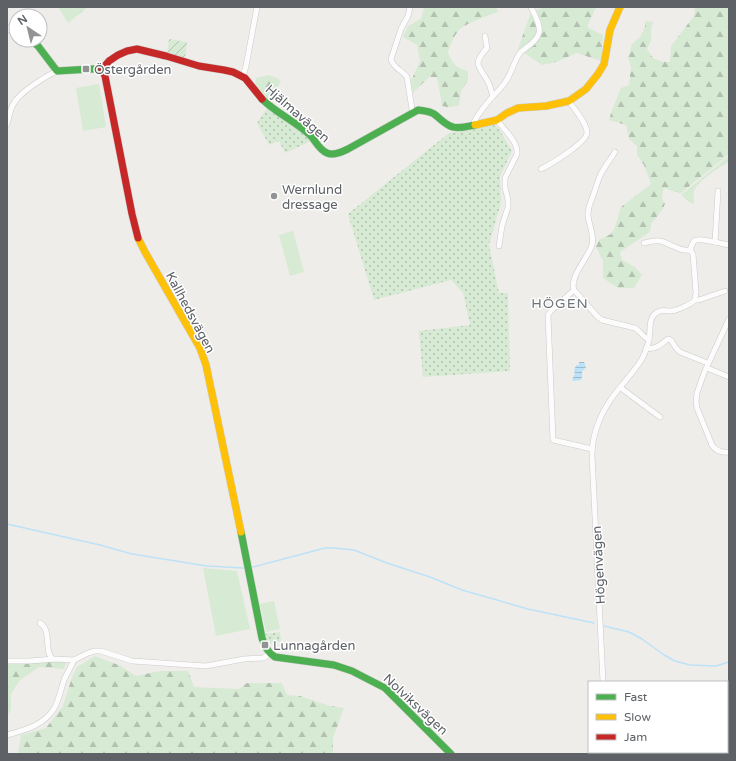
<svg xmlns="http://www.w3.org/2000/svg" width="736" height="761" viewBox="0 0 736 761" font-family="'Varela Round',sans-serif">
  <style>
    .grass { fill: url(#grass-dots) }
    .forest { fill: url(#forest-firs) }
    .garden { fill: url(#garden-furrows) }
    .pitch { fill: #d7ead4 }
    .water { fill: url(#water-rules) }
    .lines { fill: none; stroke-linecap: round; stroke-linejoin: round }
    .stream { stroke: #bde2f8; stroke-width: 1.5 }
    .street-casing { stroke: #cacaca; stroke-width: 6 }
    .fast-casing { stroke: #cbcbcb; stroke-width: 8 }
    .slow-casing { stroke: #cbcbcb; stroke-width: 8 }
    .jam-casing { stroke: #cbcbcb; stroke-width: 8 }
    .street { stroke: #fdfcfc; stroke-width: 5 }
    .fast { stroke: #4caf50; stroke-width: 7 }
    .slow { stroke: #ffc107; stroke-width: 7 }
    .jam { stroke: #c62828; stroke-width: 7 }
    .poi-dot { fill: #919394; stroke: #fff; stroke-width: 1.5 }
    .labels { text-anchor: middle; stroke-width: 3; stroke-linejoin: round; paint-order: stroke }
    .poi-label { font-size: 13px; fill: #5e6267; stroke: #fff; text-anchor: start }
    .street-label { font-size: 13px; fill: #5e6267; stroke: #fff }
    .neighbourhood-label { font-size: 14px; letter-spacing: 1px; fill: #6f7579; stroke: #fff }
  </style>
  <defs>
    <pattern id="grass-dots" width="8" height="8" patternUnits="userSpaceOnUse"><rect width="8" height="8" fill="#d7ead4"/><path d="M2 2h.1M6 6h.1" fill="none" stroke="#b2c1b0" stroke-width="1.8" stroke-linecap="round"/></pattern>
    <pattern id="forest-firs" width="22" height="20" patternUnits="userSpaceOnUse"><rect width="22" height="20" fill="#d7ead4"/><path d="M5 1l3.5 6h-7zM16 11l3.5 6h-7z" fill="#b2c1b0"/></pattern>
    <pattern id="garden-furrows" width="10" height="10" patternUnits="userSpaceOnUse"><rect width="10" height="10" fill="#d7ead4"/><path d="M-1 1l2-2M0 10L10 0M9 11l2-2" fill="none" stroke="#b2c1b0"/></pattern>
    <pattern id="water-rules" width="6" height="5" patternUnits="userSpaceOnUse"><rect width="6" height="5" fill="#bde2f8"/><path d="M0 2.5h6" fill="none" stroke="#9dbbcd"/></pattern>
  </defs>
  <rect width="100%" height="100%" fill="#efede9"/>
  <g class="grass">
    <polygon points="267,108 307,136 309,139 309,142 285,153 279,141 269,145 257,123"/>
    <polygon points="493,124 499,129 512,151 500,176 501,203 489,245 499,293 508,293 510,371 423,377 419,331 470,325 463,293 451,280 374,300 348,214 449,133 477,128"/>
    <polygon points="280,632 281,641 269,644 268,643 265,634"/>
    <polygon points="727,736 729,736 729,754 691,754 690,752 727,752"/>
  </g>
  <g class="forest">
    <polygon points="58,7 88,7 68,23"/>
    <path d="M424 7H496L498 12C488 16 466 23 459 30 453 37 450 45 448 53 454 65 455 67 468 71V80L461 91 459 106 447 107 442 106 438 82 436 77H429L413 93 411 81 420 61 417 45 403 37 408 26 421 19Z"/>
    <polygon points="545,7 596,7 587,27 603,35 601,61 577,53 556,62 542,65 518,49 531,12"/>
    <polygon points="695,7 729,7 729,154 680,194 677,192 672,191 665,188 663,190 662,199 665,204 662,210 651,224 650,232 620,252 622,260 635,267 642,275 634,288 618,288 603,278 603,261 596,247 599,240 611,234 615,227 621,207 651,184 644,165 637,155 637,146 629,139 626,125 609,120 612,110 621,88 629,85 631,67 628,57 632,44 640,37 645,27 645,21 653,22 651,30 651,41 647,49 653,58 663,62 670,62 671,46 694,16"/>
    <polygon points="269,75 277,78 281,81 270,101 255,85 256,78"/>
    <path d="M729 156V162C718 168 699 180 694 191 693 195 694 200 694 204L689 202 681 195Z"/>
    <polygon points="95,656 121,666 136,676 160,671 188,671 194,687 239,689 247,683 282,683 287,695 300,696 330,706 344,708 333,738 333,754 18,754 21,735 46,728 63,706 72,677 77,667"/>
    <polygon points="66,661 64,669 39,667 19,681 11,694 11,710 7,716 7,663"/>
  </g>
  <polygon class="garden" points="169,39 187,42 185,58 167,53"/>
  <g class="pitch">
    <polygon points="99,84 106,127 83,131 76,88"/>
    <polygon points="293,231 304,272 290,276 279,235"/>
    <polygon points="203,568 237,571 250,629 216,636"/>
    <polygon points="274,601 280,629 266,632 260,604"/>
  </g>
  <polygon class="water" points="579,362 584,362 586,367 582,372 582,377 581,380 574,381 572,380 575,373 574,371 576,365 579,365"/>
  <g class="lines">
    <g class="stream">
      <polyline points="7,524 100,545 132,554 207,566 244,568"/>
      <polyline points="253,567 325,548 334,548 354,550 387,563 430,577 462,590 528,609 594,623"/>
      <polyline points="604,626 629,632 642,639 664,655 675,661 690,665 716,666 729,662"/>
    </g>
    <defs>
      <g id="street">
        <path d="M410 7 408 16 401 29 391 59C393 68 402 70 407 77L412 109 413 112"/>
        <polyline points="7,27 10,30 16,34"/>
        <path d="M485 36 487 48C470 67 481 66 489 84 491 88 491 92 493 96"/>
        <polyline points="241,76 244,73 246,66 257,7"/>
        <path d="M497 120C504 130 518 141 517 154L505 178V187L508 200V207L502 226 499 246"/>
        <path d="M7 124C9 117 10 109 14 103 20 92 46 76 57 71"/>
        <path d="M474 125V122C479 112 487 103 494 95 498 91 503 86 506 81 512 72 514 61 520 53 526 47 537 42 539 33 541 25 534 14 531 7"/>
        <path d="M615 152C610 160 604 167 600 176 598 180 597 185 595 190 593 198 588 205 588 214 588 224 595 235 592 245 588 258 569 277 574 290L597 316 602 320 635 328C640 331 643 337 649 340"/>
        <path d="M541 169C551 164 586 143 587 133 587 123 574 109 569 101"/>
        <polyline points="715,242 718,191"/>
        <path d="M644 243C649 242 655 240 660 241 670 243 680 252 690 250"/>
        <polyline points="574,290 551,311 548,315 553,440 592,449"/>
        <polyline points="695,300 699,300 725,291"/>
        <path d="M729 319 704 373 697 393 696 401 697 408 712 445C716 451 722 453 729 452"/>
        <path d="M646 348C656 350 661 344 668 339L671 340 676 348 680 352 705 362"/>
        <polyline points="707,368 729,377"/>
        <polyline points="621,388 660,417"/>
        <path d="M40 623C50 629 46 643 49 653 49 654 51 657 52 659"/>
        <polyline points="7,661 29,661 55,659 74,660 88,653 95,651 101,651 132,661 206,666 244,659 263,658 270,654"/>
        <path d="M603 682 592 455C592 434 601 412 614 395 623 383 634 372 642 359 645 353 648 346 649 339 651 330 648 319 656 313 661 309 665 311 670 311 677 311 691 304 695 300L696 292 693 254 690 250C691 247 692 244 694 241 699 237 722 244 729 245"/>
        <path d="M7 735C25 730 45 725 55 707 59 699 61 689 64 680 67 673 71 667 74 660"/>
        <polyline points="607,752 607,754"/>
      </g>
      <g id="fast">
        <polyline points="30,40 38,46 57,71 91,69 102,69"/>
        <path d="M262 99C276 113 295 121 310 135 315 140 319 150 327 153 333 156 342 152 348 149L418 110C424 111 429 111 434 114 440 118 445 125 453 127 460 129 468 126 475 125"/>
        <path d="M241 532 262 638C265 646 267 652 275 657L334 665 352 671 385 688 451 754"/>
      </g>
      <g id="slow">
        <polyline points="475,125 497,120 507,113 518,108 546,106 569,101 586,89 598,74 604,64 610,30 620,7"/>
        <polyline points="138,238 145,252 200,348 206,365 241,532"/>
      </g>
      <g id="jam">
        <polyline points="102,69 105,76 132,214 138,238"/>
        <polyline points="102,69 109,61 118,55 127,51 137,49 166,56 199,66 224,70 233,72 245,78 262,99"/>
      </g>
    </defs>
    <use href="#street" class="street-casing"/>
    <use href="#fast" class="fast-casing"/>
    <use href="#slow" class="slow-casing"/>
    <use href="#jam" class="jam-casing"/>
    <use href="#street" class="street"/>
    <use href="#fast" class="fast"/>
    <use href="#slow" class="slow"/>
    <use href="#jam" class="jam"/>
  </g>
  <g class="poi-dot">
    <rect x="82" y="65" width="8" height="8" rx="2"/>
    <circle cx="274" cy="196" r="4"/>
    <rect x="261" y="641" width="8" height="8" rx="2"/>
  </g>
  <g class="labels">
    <g class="poi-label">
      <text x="94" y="74">Östergården</text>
      <text x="282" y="194">Wernlund<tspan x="282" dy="15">dressage</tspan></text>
      <text x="273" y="650">Lunnagården</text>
    </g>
    <g class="street-label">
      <text transform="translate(298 113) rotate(41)" y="5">Hjälmavägen</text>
      <text transform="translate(191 312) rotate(62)" y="5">Kallhedsvägen</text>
      <text transform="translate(598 565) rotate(-93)" y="5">Högenvägen</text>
      <text transform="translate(416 704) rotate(43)" y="5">Nolviksvägen</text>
    </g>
    <g class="neighbourhood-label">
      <text x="560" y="308">HÖGEN</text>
    </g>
  </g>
  <rect width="736" height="761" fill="none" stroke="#5e6267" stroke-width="16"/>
  <rect x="588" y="681" width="140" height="72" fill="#ffffff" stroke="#bfc0c2"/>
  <rect x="596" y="694" width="20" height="6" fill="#4caf50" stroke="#bfc0c2"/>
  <text x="624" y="701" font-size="12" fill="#5e6267">Fast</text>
  <rect x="596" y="714" width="20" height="6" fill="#ffc107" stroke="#bfc0c2"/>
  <text x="624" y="721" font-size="12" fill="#5e6267">Slow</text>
  <rect x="596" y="734" width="20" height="6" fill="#c62828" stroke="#bfc0c2"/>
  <text x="624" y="741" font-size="12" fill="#5e6267">Jam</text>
  <g transform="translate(28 28) rotate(325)"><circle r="19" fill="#ffffff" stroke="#bfc0c2"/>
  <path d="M0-3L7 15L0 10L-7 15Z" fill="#919394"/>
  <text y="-6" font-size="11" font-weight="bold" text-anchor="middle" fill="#5e6267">N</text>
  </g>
</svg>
